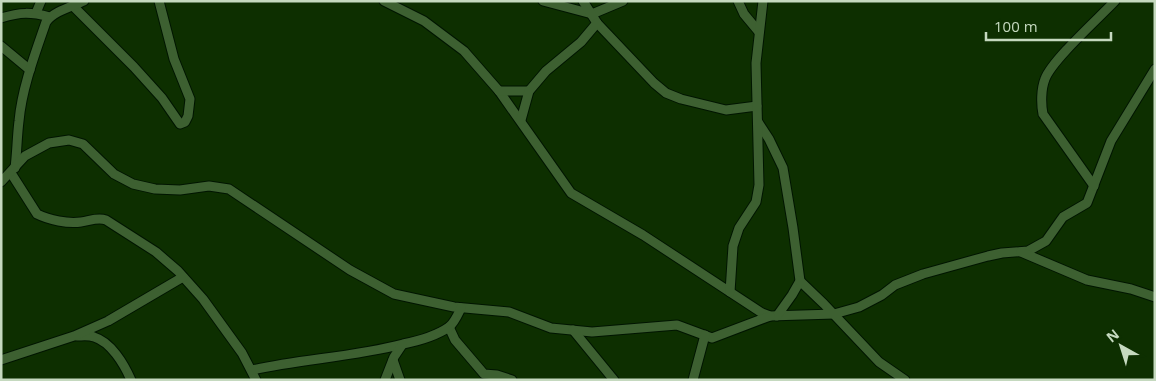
<svg xmlns="http://www.w3.org/2000/svg" width="1156" height="381" viewBox="0 0 1156 381" font-family="'Open Sans',sans-serif">
  <style>
    .lines { fill: none; stroke-linecap: round; stroke-linejoin: round }
    .street-casing { stroke: #001500; stroke-width: 11 }
    .street { stroke: #3d6031; stroke-width: 9 }
  </style>
  <rect width="100%" height="100%" fill="#0d2f00"/>
  <g class="lines">
    <defs>
      <g id="street">
        <polyline points="384,1 424,21 464,51 499,91 571,193 643,235 762,313 770,316 834,314 859,307 882,295 895,285 923,274 988,256 1002,253 1028,251 1046,241 1063,217 1087,203 1111,141 1155,69"/>
        <polyline points="543,1 592,14 623,1"/>
        <polyline points="583,1 597,23 654,83 666,93 681,99 726,110 757,106"/>
        <polyline points="738,1 744,14 759,32"/>
        <polyline points="73,6 134,67 162,98 180,124 185,122 188,116 190,99 174,59 159,1"/>
        <polyline points="36,13 41,1"/>
        <path d="M1 18C21 12 30 12 50 17"/>
        <polyline points="1,46 30,70"/>
        <polyline points="499,91 529,91"/>
        <polyline points="521,120 529,91 546,71 581,42 597,23"/>
        <polyline points="758,122 769,139 783,168 793,228 800,281 792,295 777,316"/>
        <path d="M15 168C17 152 17 137 19 121 22 88 35 54 46 22 54 11 71 7 84 1"/>
        <path d="M11 173 37 214C49 220 68 224 81 222 90 221 97 217 106 220L156 252 178 271 203 299 242 353 256 380"/>
        <polyline points="1,182 25,156 49,143 69,140 83,144 114,174 133,184 155,189 180,190 209,186 229,189 350,270 394,294 454,307 509,312 551,328 592,332 677,325 712,338 770,316"/>
        <path d="M1094 186 1043 114C1041 104 1041 89 1045 79 1052 60 1099 18 1115 1"/>
        <polyline points="1021,252 1087,280 1131,289 1155,297"/>
        <polyline points="800,281 824,304 879,362 905,380"/>
        <polyline points="730,292 733,246 739,228 756,202 759,185 756,63 763,1"/>
        <polyline points="449,327 455,340 484,374 497,375 512,380"/>
        <polyline points="573,330 614,380"/>
        <path d="M77 336C82 336 89 335 94 337 111 342 124 364 131 380"/>
        <polyline points="1,360 74,336 108,321 183,277"/>
        <polyline points="393,360 400,380"/>
        <path d="M252 370C302 359 353 357 403 344 418 341 436 336 449 327 455 322 458 314 461 308"/>
        <polyline points="385,380 394,357 402,345"/>
        <polyline points="693,380 705,335"/>
      </g>
    </defs>
    <use href="#street" class="street-casing"/>
    <use href="#street" class="street"/>
  </g>
  <rect width="1156" height="381" fill="none" stroke="#c5d9bf" stroke-width="5"/>
  <g transform="translate(1121 346) rotate(321)" stroke="#0d2f00" stroke-width="4" paint-order="stroke">
  <path d="M0-4L9 19L0 12L-9 19Z" fill="#c5d9bf"/>
  <text y="-8" font-size="14" font-weight="bold" text-anchor="middle" fill="#c5d9bf">N</text>
  </g>
  <path d="M986 32v8h125v-8" fill="none" stroke="#c5d9bf" stroke-width="2.5"/>
  <text x="994" y="32" font-size="15" fill="#c5d9bf" stroke="#0d2f00" stroke-width="4" paint-order="stroke">100 m</text>
</svg>
